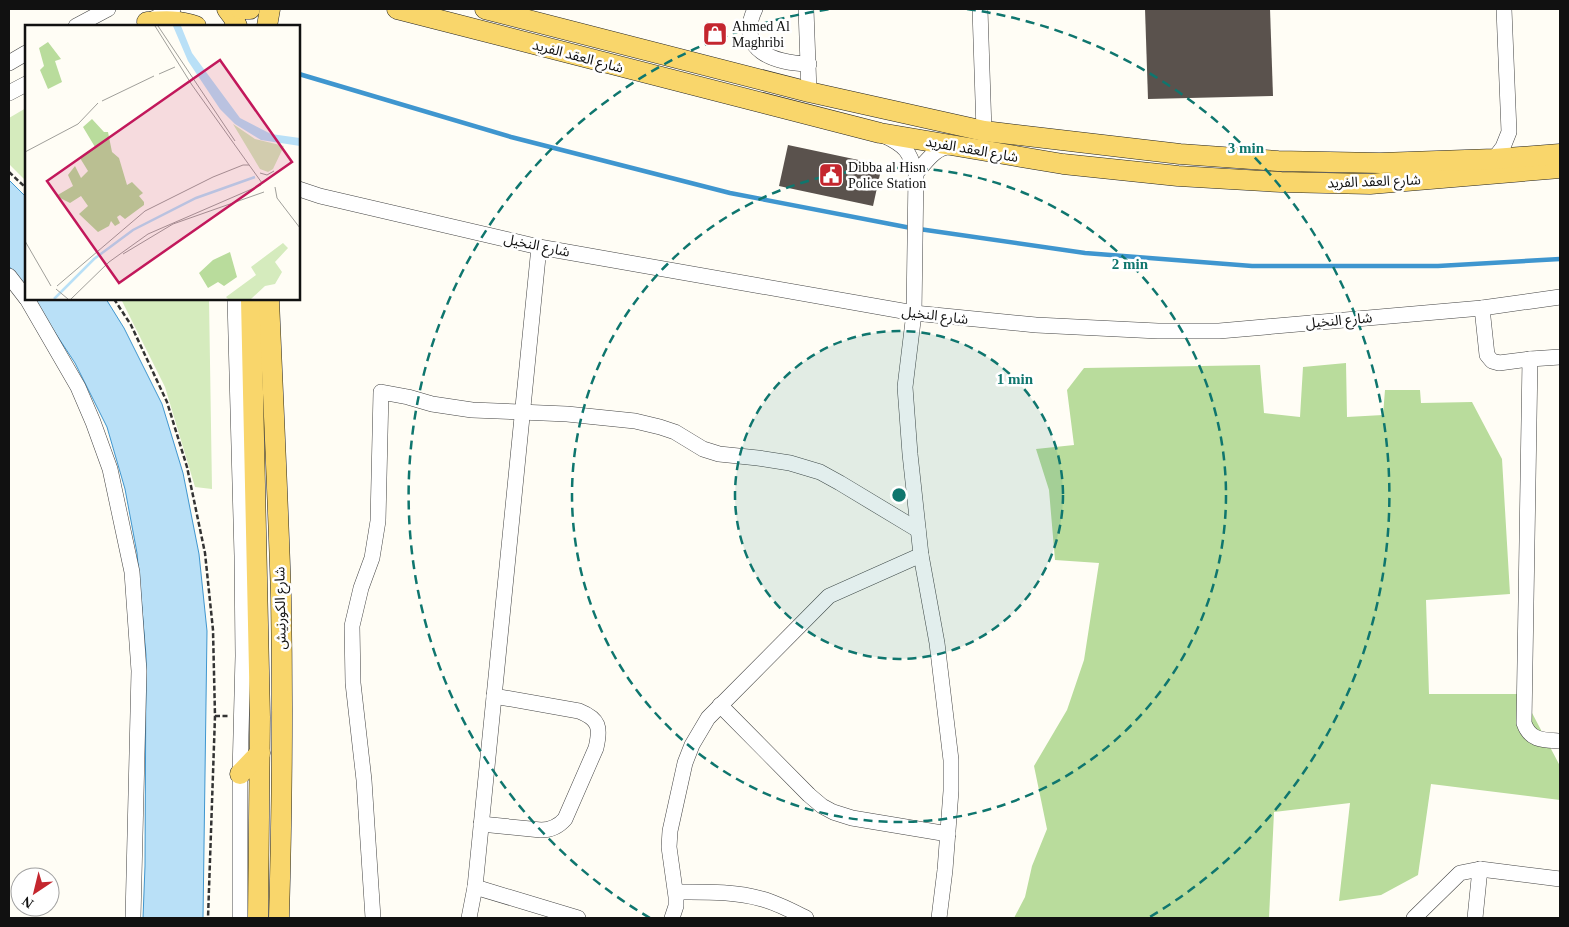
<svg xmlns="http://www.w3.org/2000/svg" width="1569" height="927" viewBox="0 0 1569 927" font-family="'Times New Roman','Noto Sans Arabic',serif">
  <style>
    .green { fill: #d5ebbd }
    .forest { fill: #b9dc9c }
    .water { fill: #b9e0f7; stroke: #3f96cf }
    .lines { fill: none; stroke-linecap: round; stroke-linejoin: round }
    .stream { stroke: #3f96cf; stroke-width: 4.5 }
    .building { fill: #5a524d }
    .minor-casing { stroke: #444; stroke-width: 16 }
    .major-casing { stroke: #222; stroke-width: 21 }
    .path { stroke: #333; stroke-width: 2.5; stroke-dasharray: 5 2.5; stroke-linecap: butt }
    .minor { stroke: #fff; stroke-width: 15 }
    .major { stroke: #f9d66b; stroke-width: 20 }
    .ring { fill: none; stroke: #0f766e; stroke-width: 2.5; stroke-dasharray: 9 6 }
    .labels { text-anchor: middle; stroke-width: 5; stroke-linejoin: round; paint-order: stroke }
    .poi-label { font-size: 14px; fill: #111; stroke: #fff; text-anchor: start }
    .street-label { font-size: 14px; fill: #111; stroke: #fff }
    .inset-river { fill: none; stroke: #b9e0f7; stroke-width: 2.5 }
    .inset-road { fill: none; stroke: #a09f9a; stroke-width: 1 }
    .view { fill: #c2185b; fill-opacity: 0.15; stroke: #c2185b; stroke-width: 2.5 }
    .inset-edge { fill: none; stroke: #111; stroke-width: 2.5 }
    .centre { fill: #0f766e; stroke: #fff; stroke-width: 2.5 }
    .ring-label { font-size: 15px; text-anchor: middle; font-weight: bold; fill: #0f766e; stroke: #fff; stroke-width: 5; stroke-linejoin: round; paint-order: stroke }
  </style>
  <rect width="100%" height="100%" fill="#fffdf5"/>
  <g class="green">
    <polygon points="26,108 26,181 9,164 9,118"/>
    <polygon points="121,299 209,299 212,489 195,487 165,387"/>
  </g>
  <polygon class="forest" points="1346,363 1347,417 1383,415 1385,390 1420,390 1421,403 1472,402 1502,459 1510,594 1426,600 1429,694 1522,694 1560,766 1560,800 1431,784 1418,875 1381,895 1339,901 1350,803 1274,812 1269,918 1014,918 1025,897 1032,866 1047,829 1034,766 1067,710 1084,660 1099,563 1055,560 1049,490 1036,449 1074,445 1067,390 1084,368 1260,365 1264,413 1300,417 1303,367"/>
  <g class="water">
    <polygon points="9,180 26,197 26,290 9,266"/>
    <polygon points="33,299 106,299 124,328 162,404 183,473 199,554 207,631 203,918 143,918 145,866 146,655 137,553 125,489 107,427 75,363"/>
  </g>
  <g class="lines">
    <g class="stream">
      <polyline points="299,74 511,137 730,193 911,228"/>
      <polyline points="919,229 1085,253 1252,266 1438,266 1560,259"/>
    </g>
  </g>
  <g class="building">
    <polygon points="1145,9 1270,9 1273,96 1148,99"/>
    <polygon points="788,145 882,165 873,206 779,186"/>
  </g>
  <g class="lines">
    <defs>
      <g id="minor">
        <path d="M755 9C735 51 775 63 809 64"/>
        <polyline points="806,9 809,92"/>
        <polyline points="980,9 984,131"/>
        <polyline points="151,20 173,9"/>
        <polyline points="76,26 108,9"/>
        <polyline points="9,63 26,53"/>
        <polyline points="9,93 26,84"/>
        <path d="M885 136C906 146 909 151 916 173L914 313 905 387 910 454 921 555 937 643 951 760V791L945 870 939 918"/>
        <polyline points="1494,159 1503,147 1509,132 1504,9"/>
        <path d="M916 173C926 162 936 146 951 147"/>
        <polyline points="299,189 320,196 539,247 914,313 1036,325 1158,331 1219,331 1482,308 1560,297"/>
        <polyline points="9,276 26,298"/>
        <polyline points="27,299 78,387 93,422 110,469 132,572 139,671 133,918"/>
        <polyline points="235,299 242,556 243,656 240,774 240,918"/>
        <polyline points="1482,308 1487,355 1492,361 1499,363 1530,359 1560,357"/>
        <path d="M1530 359 1524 723C1530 741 1544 740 1560 741"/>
        <polyline points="720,705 809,795 822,806 833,812 852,818 948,834"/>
        <path d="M481 824 541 830C551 830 558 827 565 819L596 748C601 727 599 719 579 711L494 696"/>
        <polyline points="475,887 578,918"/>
        <path d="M676 892C705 892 734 891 762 899 777 903 792 911 806 918"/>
        <polyline points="373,918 364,780 353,683 352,626 361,588 372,558 378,521 381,392 408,397 432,404 472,410 567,414 635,421 660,427 675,432 703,449 719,454 758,458 790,463 820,472 840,483 918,530"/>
        <polyline points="469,918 475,887 539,247"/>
        <polyline points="672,918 676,906 676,897 669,847 670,831 685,763 692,745 708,718 829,596 921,555"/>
        <polyline points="1414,918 1460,873 1480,869 1560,879"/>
        <polyline points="1475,918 1480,869"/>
      </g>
      <g id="major">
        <polyline points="227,9 233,17 237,26"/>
        <polyline points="240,9 250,9"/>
        <polyline points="397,9 880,133 1063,164 1178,176 1281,182 1370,184 1560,168"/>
        <polyline points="485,9 809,92 984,131 1180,154 1278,161 1380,163 1494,159 1560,154"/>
        <path d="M147 22C164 21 180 20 196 26"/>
        <polyline points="267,26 270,9"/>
        <polyline points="251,299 260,717 258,918"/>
        <path d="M269 299C273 398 278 498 281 597 283 704 282 811 279 918"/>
        <polyline points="240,774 260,753"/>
      </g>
    </defs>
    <use href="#minor" class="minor-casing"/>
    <use href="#major" class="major-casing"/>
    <g class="path">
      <polyline points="9,172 26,188"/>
      <polyline points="114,299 131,325 167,402 187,467 205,553 213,630 215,716 208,918"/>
      <polyline points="215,716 228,716"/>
    </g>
    <use href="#minor" class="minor"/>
    <use href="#major" class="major"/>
  </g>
  <circle cx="899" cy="495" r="164" fill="#0f766e" fill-opacity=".12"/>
  <g class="ring">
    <circle cx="899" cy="495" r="164"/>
    <circle cx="899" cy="495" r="327"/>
    <path d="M650 918A491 491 0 0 1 831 9M967 9A491 491 0 0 1 1148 918"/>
  </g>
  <defs>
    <symbol id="shop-square" viewBox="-11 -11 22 22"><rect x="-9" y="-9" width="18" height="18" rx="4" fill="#c4262e" stroke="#fff"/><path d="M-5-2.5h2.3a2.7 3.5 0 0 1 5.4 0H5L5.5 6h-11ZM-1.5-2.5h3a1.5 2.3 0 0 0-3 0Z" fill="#fff"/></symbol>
    <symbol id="civic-square" viewBox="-11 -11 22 22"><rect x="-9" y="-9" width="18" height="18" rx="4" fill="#c4262e" stroke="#fff"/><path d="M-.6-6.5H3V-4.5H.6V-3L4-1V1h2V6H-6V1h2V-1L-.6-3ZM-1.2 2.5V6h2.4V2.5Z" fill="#fff"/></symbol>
  </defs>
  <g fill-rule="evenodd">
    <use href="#shop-square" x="701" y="20" width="28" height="28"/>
    <use href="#civic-square" x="817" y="161" width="28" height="28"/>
  </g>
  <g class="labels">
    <g class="poi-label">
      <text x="732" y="31">Ahmed Al<tspan x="732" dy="16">Maghribi</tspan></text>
      <text x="848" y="172">Dibba al Hisn<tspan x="848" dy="16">Police Station</tspan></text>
    </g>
    <g class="street-label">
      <text transform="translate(578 56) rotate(15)" y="5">شارع العقد الفريد</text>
      <text transform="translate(972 149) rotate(10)" y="5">شارع العقد الفريد</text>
      <text transform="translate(1374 181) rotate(-2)" y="5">شارع العقد الفريد</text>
      <text transform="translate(537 245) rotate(12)" y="5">شارع النخيل</text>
      <text transform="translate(935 315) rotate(7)" y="5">شارع النخيل</text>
      <text transform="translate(1339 320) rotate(-5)" y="5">شارع النخيل</text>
      <text transform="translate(280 608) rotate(-91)" y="5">شارع الكورنيش</text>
    </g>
  </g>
  <g transform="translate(25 25)">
    <rect width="275" height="275" fill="#fffdf5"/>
    <path d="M208 99 230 114 259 121 248 144 243 147 235 144ZM258 218 263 223 250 237 257 247 250 259 240 261 226 274H203L201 272 231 250 226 242Z" fill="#d5ebbd"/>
    <path d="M23 17 36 34 30 36 37 57 23 64 15 45 19 41 14 23ZM67 94 79 107H83L87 127 94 133 102 160 107 157 118 168 114 171 119 177V180L100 194 95 190 92 192 95 198 90 201 86 196 84 201 73 207 54 189 63 181 56 171 45 178 31 171 48 161 43 150 50 141 56 153 63 146 55 133 70 122 58 102ZM205 227 212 252 199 261 193 257 183 263 174 248 188 235Z" fill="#b9dc9c"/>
    <path d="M148 1H156L167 28 215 93 246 109 275 113V121L236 115 210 99 195 84 163 36Z" fill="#b9e0f7"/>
    <path class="inset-river" d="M29 274 69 234 108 205 171 173 230 152"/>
    <path class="inset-road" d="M130 1 167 60 237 158M133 1 210 116M134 49 150 42M77 76 129 51M0 127 53 99 73 78M235 148 242 150 249 146M250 162 252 173 275 203M0 216 26 261M98 229 148 199 239 167M32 261 120 186 188 152 218 140H224M31 264 43 274M46 274 84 237 123 209 236 160"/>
    <path class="view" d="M195 35 267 137 94 258 22 156Z"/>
    <rect width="275" height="275" class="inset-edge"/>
  </g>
  <circle cx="899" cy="495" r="8" class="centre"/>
  <g class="ring-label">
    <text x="1246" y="153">3 min</text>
    <text x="1130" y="269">2 min</text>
    <text x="1015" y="384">1 min</text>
  </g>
  <rect width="1569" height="927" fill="none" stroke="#111111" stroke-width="20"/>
  <g transform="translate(35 892) rotate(215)"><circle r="24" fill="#ffffff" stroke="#a0a0a0"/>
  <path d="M0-4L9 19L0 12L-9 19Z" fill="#c4262e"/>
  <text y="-8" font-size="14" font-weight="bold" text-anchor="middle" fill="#111111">N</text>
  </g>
</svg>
